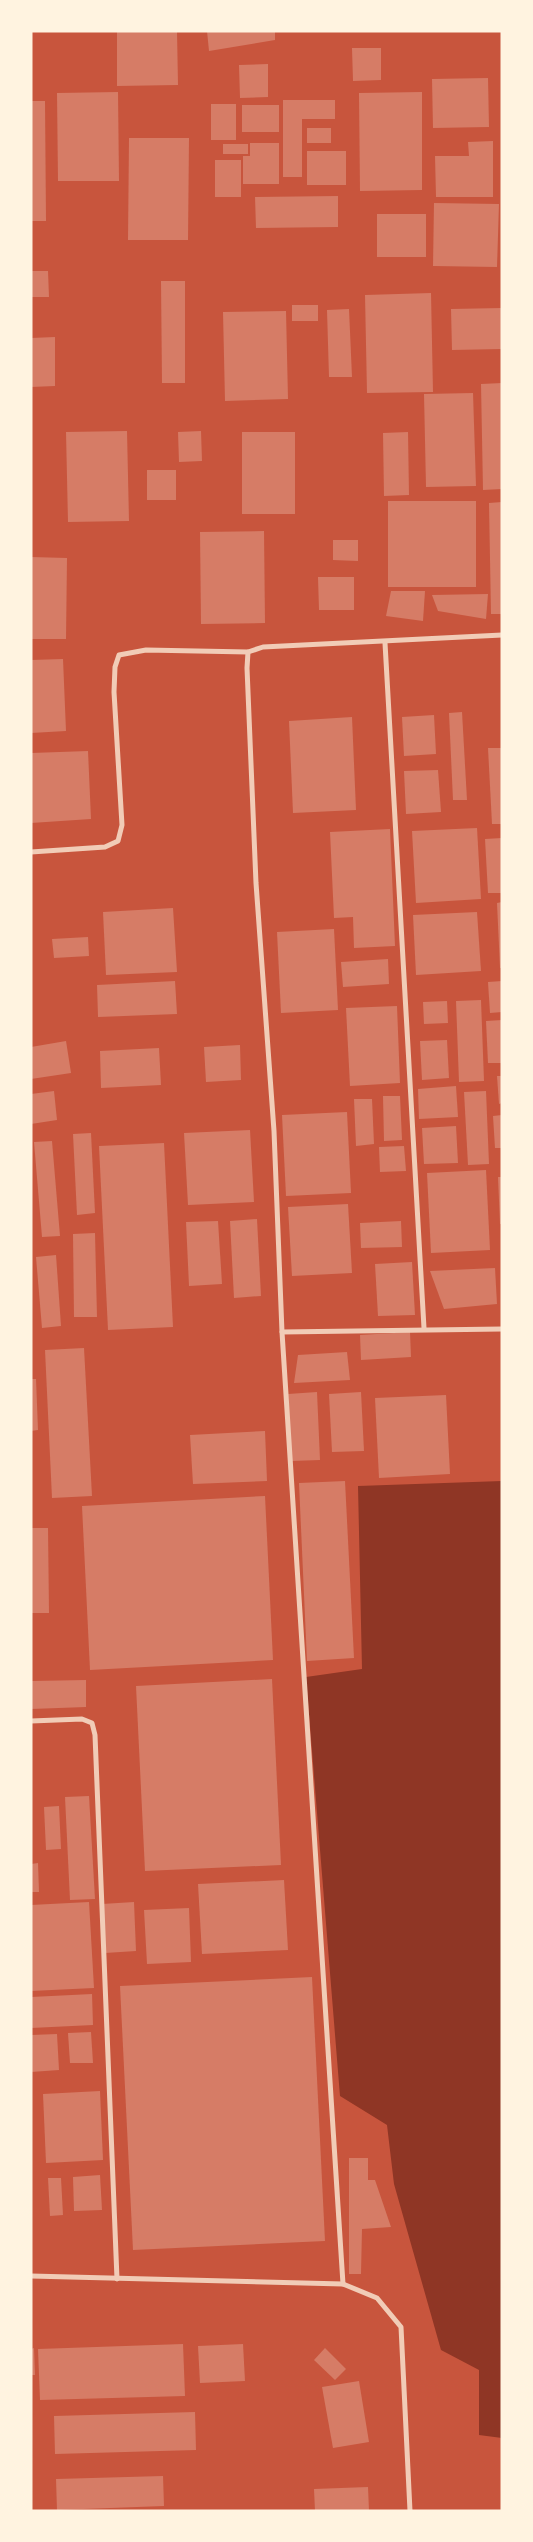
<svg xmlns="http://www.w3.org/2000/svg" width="533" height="2542" viewBox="0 0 533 2542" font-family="'Open Sans',sans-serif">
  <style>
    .water { fill: #8f3625 }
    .building { fill: #d67c66 }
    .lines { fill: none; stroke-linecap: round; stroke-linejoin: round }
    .minor { stroke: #f1ccb7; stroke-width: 5 }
  </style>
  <rect width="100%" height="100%" fill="#c8553d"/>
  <polygon class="water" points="502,1481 502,2438 479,2435 479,2370 441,2350 394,2184 387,2125 340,2096 306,1677 362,1669 358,1486"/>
  <g class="building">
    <polygon points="117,31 177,31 178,85 117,86"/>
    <polygon points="207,31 275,31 275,40 209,51"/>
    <polygon points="352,48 381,48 381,80 353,81"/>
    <polygon points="268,64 268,97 240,98 239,65"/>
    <polygon points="488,78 489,127 433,128 432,79"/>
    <polygon points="118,92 119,181 58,181 57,93"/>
    <polygon points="422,92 422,190 360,191 359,93"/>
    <polygon points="283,100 335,100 335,119 302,119 302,177 283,177"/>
    <polygon points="31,101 45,101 46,221 31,221"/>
    <rect x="211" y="104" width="25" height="36"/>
    <rect x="242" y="105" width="37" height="27"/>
    <rect x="307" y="128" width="24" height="15"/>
    <polygon points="129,138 189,138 188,240 128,240"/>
    <polygon points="493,141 493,197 436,197 435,156 469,156 468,142"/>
    <polygon points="250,143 279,143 279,184 243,184 243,156 250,156"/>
    <rect x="223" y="144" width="25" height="10"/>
    <rect x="307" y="151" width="39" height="34"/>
    <rect x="215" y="160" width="26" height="37"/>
    <polygon points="338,196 338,227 256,228 255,197"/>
    <polygon points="434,203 499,204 497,267 433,266"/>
    <rect x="377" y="214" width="49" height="43"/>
    <polygon points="31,271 48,271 49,297 31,297"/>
    <polygon points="161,281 185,281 185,383 162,383"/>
    <polygon points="431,293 433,392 367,393 365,295"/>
    <rect x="292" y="305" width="26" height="16"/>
    <polygon points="502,308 502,349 452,350 451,309"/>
    <polygon points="349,309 352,377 329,377 327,310"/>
    <polygon points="286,311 288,399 225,401 223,312"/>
    <polygon points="55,337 55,386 31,387 31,338"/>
    <polygon points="502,383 502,489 483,490 481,384"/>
    <polygon points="473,393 476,486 426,487 424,394"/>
    <polygon points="127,431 129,521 68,522 66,432"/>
    <polygon points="201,431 202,461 179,462 178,432"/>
    <rect x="242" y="432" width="53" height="82"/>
    <polygon points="408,432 409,495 384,496 383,433"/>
    <rect x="147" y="470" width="29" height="30"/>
    <rect x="388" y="501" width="88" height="86"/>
    <polygon points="502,502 502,614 491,614 489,503"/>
    <polygon points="264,531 265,623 201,624 200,532"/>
    <polygon points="333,540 358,540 358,561 333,560"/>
    <polygon points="31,557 67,558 66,639 31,639"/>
    <polygon points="318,577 354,577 354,610 319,610"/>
    <polygon points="391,591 425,591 423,621 386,616"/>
    <polygon points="488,594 486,619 438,611 432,595"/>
    <polygon points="63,659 66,731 31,733 31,660"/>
    <polygon points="462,712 467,800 453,800 449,713"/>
    <polygon points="434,715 436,754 404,756 402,717"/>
    <polygon points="352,717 356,810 293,813 289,721"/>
    <polygon points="488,748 502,748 502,824 492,824"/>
    <polygon points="88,751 91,819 31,823 31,753"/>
    <polygon points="438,770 441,812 406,814 404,771"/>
    <polygon points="477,828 481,899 416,903 412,831"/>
    <polygon points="390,829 395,946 354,948 353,917 334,918 330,832"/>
    <polygon points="502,838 502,893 488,893 485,839"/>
    <polygon points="502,902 502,968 500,968 497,903"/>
    <polygon points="173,908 177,972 106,975 103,912"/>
    <polygon points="477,912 481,971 416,975 413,915"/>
    <polygon points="334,929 338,1010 281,1013 277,932"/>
    <polygon points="88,937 89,956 54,958 52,939"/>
    <polygon points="388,959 389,984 343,987 341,962"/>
    <polygon points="175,981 177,1014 98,1017 97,985"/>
    <polygon points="502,981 502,1012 490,1013 488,982"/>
    <polygon points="481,1000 484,1081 459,1082 456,1001"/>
    <polygon points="447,1001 448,1023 424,1024 423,1002"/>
    <polygon points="397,1006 400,1083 350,1086 346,1008"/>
    <polygon points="502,1020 502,1063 488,1063 486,1021"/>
    <polygon points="447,1040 449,1078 422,1080 420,1041"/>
    <polygon points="66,1041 71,1073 31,1079 31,1047"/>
    <polygon points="240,1045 241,1080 206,1082 204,1047"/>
    <polygon points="159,1048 161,1085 101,1088 100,1051"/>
    <polygon points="497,1076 502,1076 502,1103 499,1104"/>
    <polygon points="456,1086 458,1117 419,1119 418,1089"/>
    <polygon points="54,1091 57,1120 31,1124 31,1094"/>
    <polygon points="486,1091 489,1164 468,1165 464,1092"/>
    <polygon points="383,1096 400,1096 402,1140 384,1141"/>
    <polygon points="354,1099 372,1099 374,1144 356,1146"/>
    <polygon points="347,1112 351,1193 286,1196 282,1115"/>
    <polygon points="502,1115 502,1148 495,1148 493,1116"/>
    <polygon points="456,1126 458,1163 424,1164 422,1128"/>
    <polygon points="250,1130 254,1202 188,1205 184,1133"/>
    <polygon points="91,1133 95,1213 77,1215 73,1134"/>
    <polygon points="52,1141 60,1236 42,1237 34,1142"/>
    <polygon points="164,1143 173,1327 108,1330 99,1146"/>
    <polygon points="404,1146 406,1171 380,1172 379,1147"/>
    <polygon points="486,1170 490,1250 431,1253 427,1173"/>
    <polygon points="498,1177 502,1177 502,1224 500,1224"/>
    <polygon points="348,1204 352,1273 292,1276 288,1207"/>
    <polygon points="257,1219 261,1296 234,1298 230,1221"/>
    <polygon points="218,1221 222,1284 189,1286 186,1222"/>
    <polygon points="401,1221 402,1247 361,1248 360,1223"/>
    <polygon points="95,1233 97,1317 74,1317 73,1234"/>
    <polygon points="56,1255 61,1326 42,1328 36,1257"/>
    <polygon points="412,1262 415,1315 378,1316 375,1264"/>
    <polygon points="495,1268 497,1304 444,1309 430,1271"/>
    <polygon points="410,1332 411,1357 361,1360 360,1335"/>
    <polygon points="84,1348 92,1496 52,1498 45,1350"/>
    <polygon points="347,1352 350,1380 294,1383 298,1355"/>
    <polygon points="31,1379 36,1379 38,1430 31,1431"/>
    <polygon points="317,1392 320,1460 291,1461 288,1394"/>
    <polygon points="361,1392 364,1451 332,1452 329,1394"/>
    <polygon points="446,1395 450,1474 379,1478 375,1398"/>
    <polygon points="265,1431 267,1481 193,1484 190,1435"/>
    <polygon points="345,1481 354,1658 307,1661 299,1483"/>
    <polygon points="265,1496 273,1660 90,1670 82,1506"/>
    <polygon points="31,1528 48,1528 49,1613 31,1613"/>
    <polygon points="272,1679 281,1865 145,1871 136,1686"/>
    <polygon points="86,1680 86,1707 31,1709 31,1681"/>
    <polygon points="89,1796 95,1899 70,1900 65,1797"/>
    <polygon points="59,1806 61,1849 46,1850 44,1807"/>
    <polygon points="38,1863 39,1892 31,1892 31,1864"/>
    <polygon points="284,1880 288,1950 202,1954 198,1884"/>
    <polygon points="89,1902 94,1988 31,1991 31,1905"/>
    <polygon points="134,1902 136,1951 105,1953 102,1904"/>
    <polygon points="189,1908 191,1962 147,1964 144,1910"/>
    <polygon points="312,1977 325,2241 133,2250 120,1986"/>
    <polygon points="92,1994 93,2025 31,2028 31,1997"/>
    <polygon points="91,2032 93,2063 70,2063 68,2033"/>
    <polygon points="57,2034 59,2070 31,2072 31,2035"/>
    <polygon points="100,2091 103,2160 46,2163 43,2094"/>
    <polygon points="349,2158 368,2158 368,2180 375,2180 391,2227 362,2229 361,2274 349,2274"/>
    <polygon points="100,2175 102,2210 74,2211 73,2177"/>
    <polygon points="48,2178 61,2178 63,2215 50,2216"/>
    <polygon points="183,2344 185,2396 40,2400 38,2349"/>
    <polygon points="243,2344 245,2381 200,2383 198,2346"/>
    <polygon points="34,2348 35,2375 31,2375 31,2349"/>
    <polygon points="325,2348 346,2369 335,2380 314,2360"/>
    <polygon points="359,2381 369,2442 333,2448 322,2387"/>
    <polygon points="195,2412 196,2450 55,2454 54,2416"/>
    <polygon points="163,2476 164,2506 57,2510 56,2479"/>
    <polygon points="368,2487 369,2511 315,2511 314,2489"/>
  </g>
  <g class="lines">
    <g class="minor">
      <polyline points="385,643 424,1328"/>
      <polyline points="31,852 105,847 118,841 122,825 114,692 115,667 119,655 146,650 248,652"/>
      <polyline points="282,1332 274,1131 256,883 247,668 248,652 263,647 502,635"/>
      <polyline points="31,1721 82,1719 92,1723 95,1735 117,2279"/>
      <polyline points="31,2276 343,2284 377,2298 401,2327 410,2511"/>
      <polyline points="343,2284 282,1332 502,1329"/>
    </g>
  </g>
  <rect width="533" height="2542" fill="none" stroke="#fff3e0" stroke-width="65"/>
</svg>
